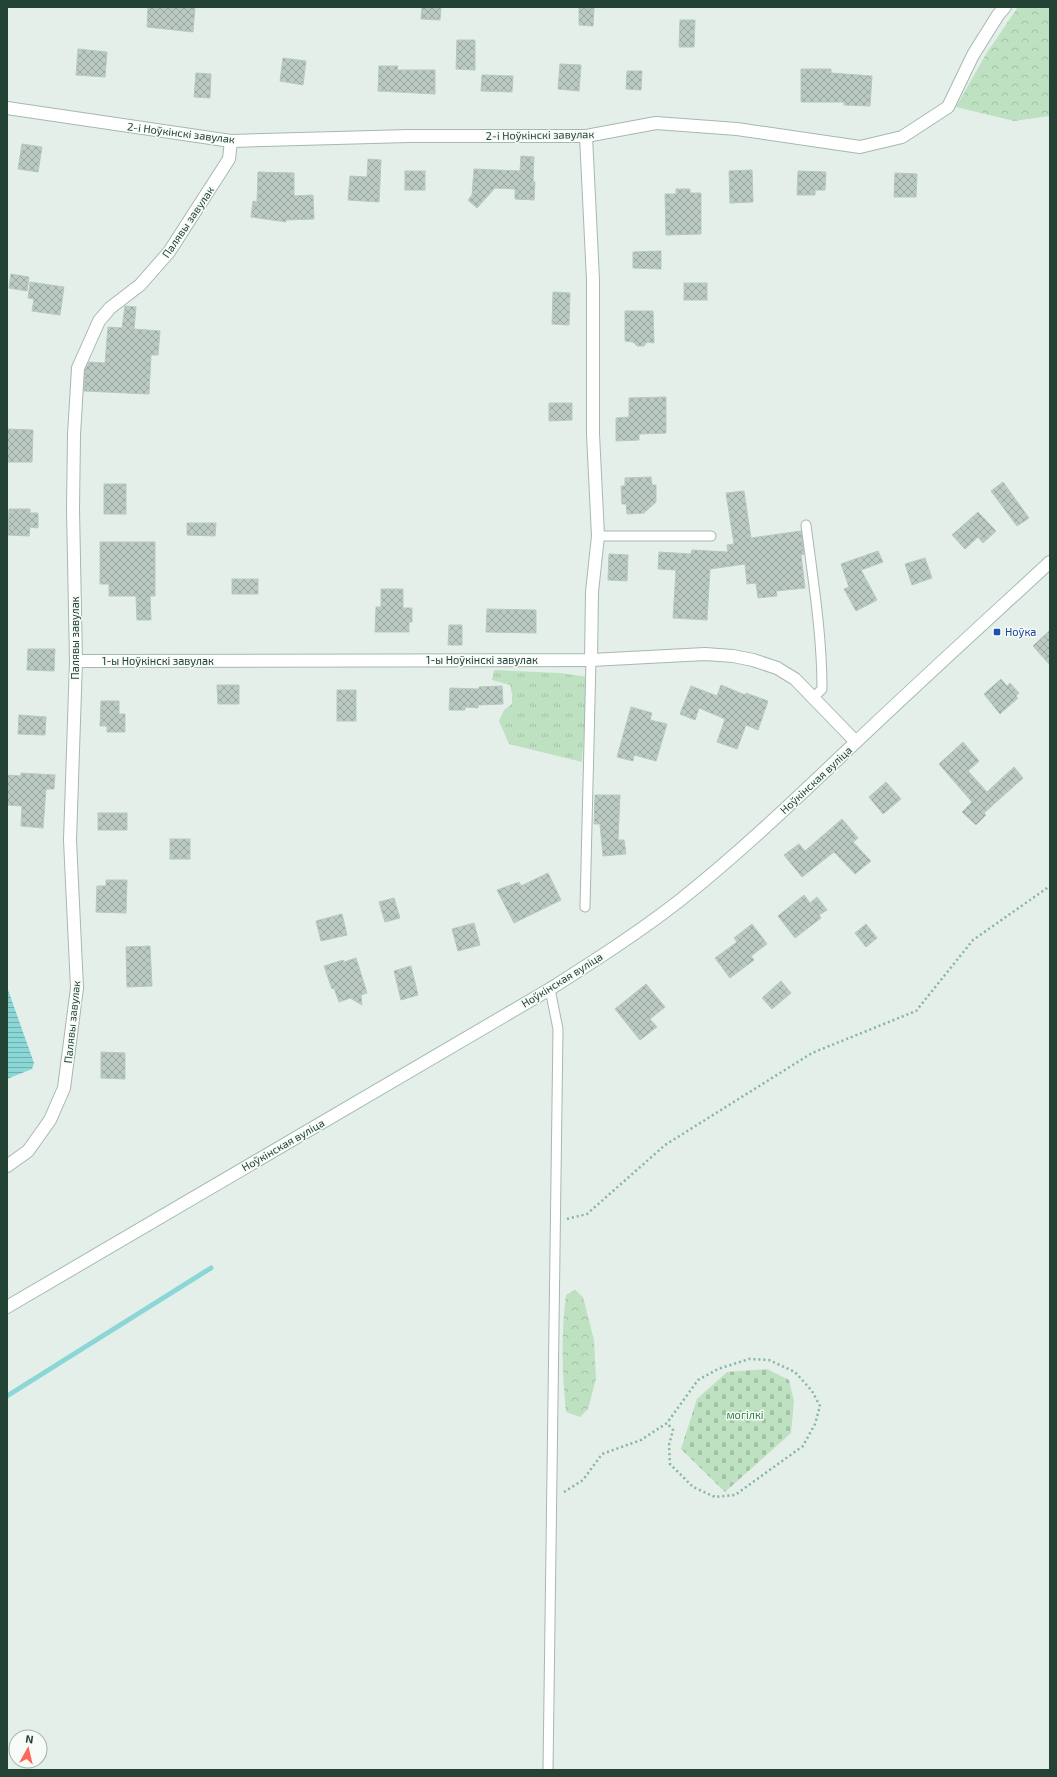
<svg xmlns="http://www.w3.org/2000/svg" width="1057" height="1777" viewBox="0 0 1057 1777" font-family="'Exo 2',sans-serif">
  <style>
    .grass { fill: url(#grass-tufts) }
    .forest { fill: url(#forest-crowns) }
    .cemetery { fill: url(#cemetery-stones) }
    .water { fill: url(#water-rules) }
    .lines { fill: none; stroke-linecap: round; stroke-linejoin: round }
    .stream { stroke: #8bd6d7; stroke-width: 5 }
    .building { fill: url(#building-cross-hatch); stroke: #b7c9bf }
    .lane-casing { stroke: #a7b8af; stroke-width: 11 }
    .street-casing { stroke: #a7b8af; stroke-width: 14 }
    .secondary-casing { stroke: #a3bcaf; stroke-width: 14 }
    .path { stroke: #84b59e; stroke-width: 2.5; stroke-dasharray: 2 3; stroke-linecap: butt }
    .lane { stroke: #fff; stroke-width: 9 }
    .street { stroke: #fff; stroke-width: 12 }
    .secondary { stroke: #fff; stroke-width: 12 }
    .transit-dot { fill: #1a4fb4; stroke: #f6fbf8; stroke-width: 1.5 }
    .labels { text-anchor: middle; stroke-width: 3; stroke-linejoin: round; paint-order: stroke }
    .street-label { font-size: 11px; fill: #234335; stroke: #f6fbf8 }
    .transit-label { font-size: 11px; fill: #164399; stroke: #f6fbf8; text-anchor: start }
    .park-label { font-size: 11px; fill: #2a7d3d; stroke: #f6fbf8 }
  </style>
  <defs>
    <pattern id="grass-tufts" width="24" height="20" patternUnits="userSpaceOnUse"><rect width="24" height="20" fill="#bde1c1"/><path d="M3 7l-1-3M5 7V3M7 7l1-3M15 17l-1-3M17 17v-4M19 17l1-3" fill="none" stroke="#a2c2a6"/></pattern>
    <pattern id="forest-crowns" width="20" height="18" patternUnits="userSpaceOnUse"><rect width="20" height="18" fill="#bde1c1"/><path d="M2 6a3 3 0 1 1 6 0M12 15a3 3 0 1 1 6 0" fill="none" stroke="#a2c2a6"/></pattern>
    <pattern id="cemetery-stones" width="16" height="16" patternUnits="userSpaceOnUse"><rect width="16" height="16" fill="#bde1c1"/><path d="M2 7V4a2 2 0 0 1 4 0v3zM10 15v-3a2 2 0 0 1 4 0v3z" fill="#a2c2a6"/></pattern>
    <pattern id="water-rules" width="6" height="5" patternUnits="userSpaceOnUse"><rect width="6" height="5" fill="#8bd6d7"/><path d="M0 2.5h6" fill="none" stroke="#71afaf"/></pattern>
    <pattern id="building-cross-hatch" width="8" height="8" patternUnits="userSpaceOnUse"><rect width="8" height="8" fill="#bacac2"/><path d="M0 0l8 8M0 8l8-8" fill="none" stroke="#97a69e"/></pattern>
  </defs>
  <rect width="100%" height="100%" fill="#e5efe9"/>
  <polygon class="grass" points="494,670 560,673 588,677 582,762 509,744 499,721 504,710 512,704 512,694 510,685 492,680"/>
  <g class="forest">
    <polygon points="1018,7 1050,7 1050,116 1014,121 956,107 986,54"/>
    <path d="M575 1290 583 1297 594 1340 596 1379 588 1409 580 1417 566 1412C562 1375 561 1332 566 1295Z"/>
  </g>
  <polygon class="cemetery" points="767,1369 789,1380 794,1401 791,1433 725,1492 681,1449 697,1399 727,1372"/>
  <polygon class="water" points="7,987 34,1063 32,1069 7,1079"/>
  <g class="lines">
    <polyline class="stream" points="7,1396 211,1268"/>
  </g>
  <g class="building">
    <polygon points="148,7 170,8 170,7 195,7 193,32 147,27"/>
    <polygon points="422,7 441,7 440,20 421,19"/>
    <polygon points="579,8 594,8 593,26 579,25"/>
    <polygon points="680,20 695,20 694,47 679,47"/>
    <polygon points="457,40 475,40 475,70 456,69"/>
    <polygon points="78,49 107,52 105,77 76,75"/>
    <polygon points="283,58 306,61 303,85 280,81"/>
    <polygon points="560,64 581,65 579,91 558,89"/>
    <polygon points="379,66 398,66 397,70 435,70 435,94 378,91"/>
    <polygon points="801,69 831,69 831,73 872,76 870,106 844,105 844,102 801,102"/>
    <polygon points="627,71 642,71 641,90 626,89"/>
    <polygon points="196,73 211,74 210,98 194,97"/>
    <polygon points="482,75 513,76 512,92 481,91"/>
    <polygon points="22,144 42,147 38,172 18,169"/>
    <polygon points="521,156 534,157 533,182 535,182 534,200 515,199 515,189 495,188 477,208 468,200 472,195 474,169 520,171"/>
    <polygon points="368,159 381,160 379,202 348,200 350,176 367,177"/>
    <polygon points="752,170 753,202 730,203 729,171"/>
    <rect x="405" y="171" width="20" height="19"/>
    <polygon points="798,171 826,172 825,190 815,190 815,195 797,195"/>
    <polygon points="258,172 294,173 294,196 313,195 314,219 286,220 286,222 251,217 253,201 257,202"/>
    <polygon points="895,173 917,174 916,197 894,197"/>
    <polygon points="676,189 690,189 690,193 701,193 701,234 666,235 665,194 676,194"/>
    <polygon points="661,251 661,269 633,268 633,252"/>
    <polygon points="11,274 29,277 27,291 9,288"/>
    <polygon points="30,282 64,287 60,315 32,311 34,299 28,298"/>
    <rect x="684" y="283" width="23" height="17"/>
    <polygon points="553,292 570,293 569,325 552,324"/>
    <polygon points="125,306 136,307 134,329 160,331 158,355 151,355 149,394 84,391 85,370 89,362 105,363 108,327 122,328"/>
    <polygon points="625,311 653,311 654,343 647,342 644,346 637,346 633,342 625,341"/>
    <polygon points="666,397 666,433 639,434 639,440 616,441 616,418 629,417 629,398"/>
    <polygon points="549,403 572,403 572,420 549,421"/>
    <polygon points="7,429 33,430 32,462 7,462"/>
    <polygon points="651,477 652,485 656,485 656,502 644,513 627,514 626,504 622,504 621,486 625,486 625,478"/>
    <polygon points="1003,482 1029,518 1017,526 991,491"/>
    <rect x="104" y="484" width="22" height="30"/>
    <polygon points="744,491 751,538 801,531 804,554 801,555 805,588 776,591 777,596 758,598 756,583 747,584 745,564 710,569 707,620 673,618 676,570 658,569 659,552 691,554 692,550 728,552 727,545 734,544 726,493"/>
    <polygon points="9,509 30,509 30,513 38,513 38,528 30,527 29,536 8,535"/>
    <polygon points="978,512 996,531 983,543 978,537 965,549 952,535"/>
    <polygon points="187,523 216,523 215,536 187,535"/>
    <polygon points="100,542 155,542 155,596 150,596 151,620 137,620 136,596 109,596 109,584 100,584"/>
    <polygon points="878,551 883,562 861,570 877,600 856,611 844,589 849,587 841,564"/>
    <polygon points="609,554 628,555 627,581 608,580"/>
    <polygon points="925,558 932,578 912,585 905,564"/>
    <rect x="232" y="579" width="26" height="15"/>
    <polygon points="381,589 403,589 403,608 412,608 412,622 409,622 409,632 375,632 376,607 381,607"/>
    <polygon points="487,609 536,610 536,633 486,632"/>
    <polygon points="449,625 462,625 462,645 448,645"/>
    <polygon points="1050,630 1050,665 1033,646"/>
    <polygon points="28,649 55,649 54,671 27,670"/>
    <polygon points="1001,679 1007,686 1010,683 1019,693 1016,696 1018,698 1000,714 984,694"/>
    <polygon points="217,685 239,685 239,704 218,704"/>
    <polygon points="721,685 745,695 746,693 768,701 758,730 746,725 737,749 717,742 725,719 699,708 695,720 680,714 691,686 717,696"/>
    <polygon points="502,686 503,704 478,705 478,708 465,707 465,710 449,710 450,688 479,689 479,687"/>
    <rect x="337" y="690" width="19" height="31"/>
    <polygon points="101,701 119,701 119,714 125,714 125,732 107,732 107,726 100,726"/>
    <polygon points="631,707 652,713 650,720 667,724 656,761 634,755 633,761 617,757"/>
    <polygon points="19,715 46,717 45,735 18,734"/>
    <polygon points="963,742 979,761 968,771 987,792 1014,767 1023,778 984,813 986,815 976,825 962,812 972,802 939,764"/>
    <polygon points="21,773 55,775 54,789 46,789 43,828 21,826 22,806 7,805 7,775 21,776"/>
    <polygon points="886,782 901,799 883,814 869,797"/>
    <polygon points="595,795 620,795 618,840 624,840 626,854 603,856 600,824 594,824"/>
    <rect x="98" y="813" width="29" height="17"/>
    <polygon points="842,819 858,838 853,842 871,861 855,874 834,852 802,877 784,855 799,844 805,851"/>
    <rect x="170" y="839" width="20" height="20"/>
    <polygon points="548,873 561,900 514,923 497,890 519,882 521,886"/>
    <polygon points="106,880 127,880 126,913 96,912 97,886 106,886"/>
    <polygon points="804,895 810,903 817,897 827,910 819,915 821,918 795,938 778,916"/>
    <polygon points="394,898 400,918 385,922 379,902"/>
    <polygon points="342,914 347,935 321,941 316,921"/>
    <polygon points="474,923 480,945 458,951 452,929"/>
    <polygon points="752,924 767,944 751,956 754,960 730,978 715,958 737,942 734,938"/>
    <polygon points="866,924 877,938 866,947 855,933"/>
    <polygon points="150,946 152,986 127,987 126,947"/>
    <polygon points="356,958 367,993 361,995 362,1005 350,998 339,1002 334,988 332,989 324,966 343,960 344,962"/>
    <polygon points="411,966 418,995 401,1000 394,971"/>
    <polygon points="781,981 791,993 772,1009 762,998"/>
    <polygon points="646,984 665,1007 650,1019 657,1027 640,1040 615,1009"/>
    <polygon points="101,1052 125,1053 125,1079 101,1078"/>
  </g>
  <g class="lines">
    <defs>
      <g id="lane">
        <path d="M806 525C813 580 822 634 822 689L814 697"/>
        <polyline points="598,536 711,536"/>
        <polyline points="585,907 591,660"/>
        <polyline points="548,1770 558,1029 550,989"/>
      </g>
      <g id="street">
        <polyline points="7,108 231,141 409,136 586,136 656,123 737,129 860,147 902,137 948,107 973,55 998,15 1005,7"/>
        <polyline points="586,136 593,280 593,434 598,536 592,592 591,660"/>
        <polyline points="76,661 591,660 705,654 733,656 753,660 777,668 795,679 856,742"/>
        <polyline points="7,1166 28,1151 50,1120 64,1088 77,988 70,840 76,661 73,509 74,435 78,368 99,321 110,308 140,285 169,252 229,159 231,141"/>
      </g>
      <path id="secondary" d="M7 1307 550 989C594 961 638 933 679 901 741 852 798 797 856 742 920 681 985 622 1050 562"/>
    </defs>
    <use href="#lane" class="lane-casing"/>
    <use href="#street" class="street-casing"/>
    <use href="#secondary" class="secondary-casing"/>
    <g class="path">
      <polyline points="567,1219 587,1214 665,1145 812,1053 916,1011 973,940 1050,886"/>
      <polyline points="564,1492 583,1480 602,1454 641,1440 667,1423 698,1380 718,1369 749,1359 769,1360 795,1372 812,1391 820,1406 815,1424 803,1446 735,1495 715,1497 693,1487 670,1464 669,1445 673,1430 667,1423"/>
    </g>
    <use href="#lane" class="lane"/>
    <use href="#street" class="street"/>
    <use href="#secondary" class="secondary"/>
  </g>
  <rect class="transit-dot" x="993" y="628" width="8" height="8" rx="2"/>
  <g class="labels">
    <g class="street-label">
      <text transform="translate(181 133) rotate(7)" y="4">2-і Ноўкінскі завулак</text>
      <text transform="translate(540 135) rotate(-1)" y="4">2-і Ноўкінскі завулак</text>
      <text transform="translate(188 222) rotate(-56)" y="4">Палявы завулак</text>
      <text transform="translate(75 638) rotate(-90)" y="4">Палявы завулак</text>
      <text x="482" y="664">1-ы Ноўкінскі завулак</text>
      <text x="158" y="665">1-ы Ноўкінскі завулак</text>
      <text transform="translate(816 780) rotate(-43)" y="4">Ноўкінская вуліца</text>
      <text transform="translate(562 980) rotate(-32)" y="4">Ноўкінская вуліца</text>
      <text transform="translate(72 1022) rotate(-84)" y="4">Палявы завулак</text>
      <text transform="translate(283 1145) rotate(-30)" y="4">Ноўкінская вуліца</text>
    </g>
    <g class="transit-label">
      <text x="1005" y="636">Ноўка</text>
    </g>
    <g class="park-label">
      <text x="745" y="1419">могілкі</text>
    </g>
  </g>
  <rect width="1057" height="1777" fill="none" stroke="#234335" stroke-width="16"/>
  <g transform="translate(28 1749) rotate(8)"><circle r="19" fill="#f6fbf8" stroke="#a2b1aa"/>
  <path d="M0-3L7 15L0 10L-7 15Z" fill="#fa6858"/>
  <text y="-6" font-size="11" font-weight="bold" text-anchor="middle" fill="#234335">N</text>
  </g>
</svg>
